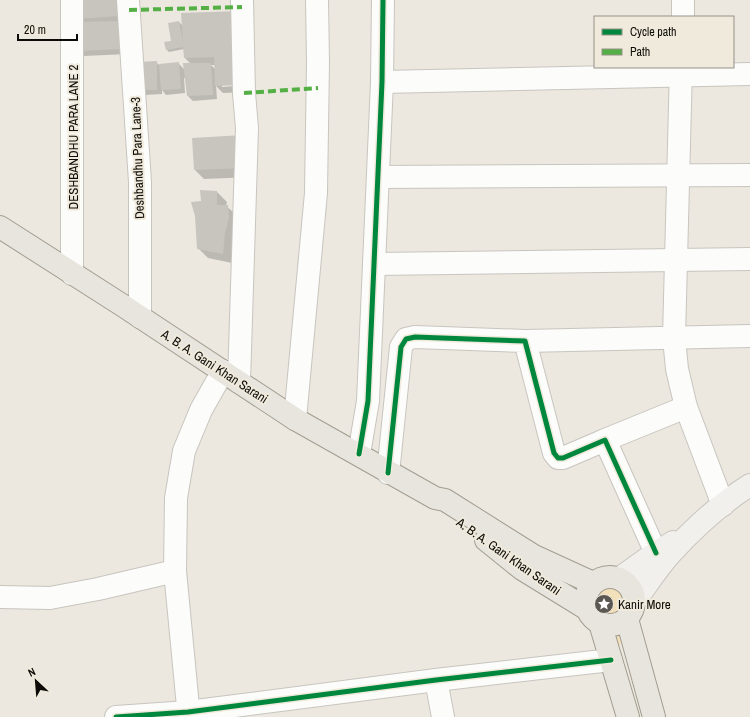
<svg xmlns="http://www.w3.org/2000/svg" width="750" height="717" viewBox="0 0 750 717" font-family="'Archivo Narrow',sans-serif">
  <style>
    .green { fill: #f2e0ba }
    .shadow { fill: #0003; fill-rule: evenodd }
    .building { fill: #c8c5be }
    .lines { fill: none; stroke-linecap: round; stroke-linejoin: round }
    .street-casing { stroke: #c8c5bf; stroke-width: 24 }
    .secondary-casing { stroke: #c8c5bf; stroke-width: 24 }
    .primary-casing { stroke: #a39d90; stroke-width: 24 }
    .street { stroke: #fcfcfa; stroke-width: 22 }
    .secondary { stroke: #f2f0ed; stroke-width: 22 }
    .primary { stroke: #e7e5de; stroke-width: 22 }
    .quiet { stroke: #54b044; stroke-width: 4; stroke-dasharray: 8 4; stroke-linecap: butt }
    .cycleway-casing { stroke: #f0eadc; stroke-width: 8 }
    .cycleway { stroke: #00873e; stroke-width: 5 }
    .labels { text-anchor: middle; stroke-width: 4; stroke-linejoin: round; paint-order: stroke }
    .street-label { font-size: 13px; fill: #0d0b07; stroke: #f0eadc }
    .poi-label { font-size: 13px; fill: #0d0b07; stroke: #f0eadc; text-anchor: start }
  </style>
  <rect width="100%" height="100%" fill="#ece8e0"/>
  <polygon class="green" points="672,548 626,624 620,645 607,654 583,619 529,569 607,577"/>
  <g class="shadow">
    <polygon points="120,0 128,54 84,56 79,51 78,18"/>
    <path d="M237 12 245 20 247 92 223 93 216 86 217 99 193 101 188 96 186 78H184L185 93 166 95 162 90V94L144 95 139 90 138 63 156 62 159 65 178 63 185 70V64H191L185 58 184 49 169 52 167 50 166 43 172 42 169 24 179 22 183 26 182 14ZM211 65H215V69ZM245 84V85L222 87V85Z"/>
    <polygon points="193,139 252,177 204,179 195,170"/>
    <polygon points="217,192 227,202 226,206 238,216 232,263 208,258 198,248 202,202"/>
  </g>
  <g class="building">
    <polygon points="76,0 118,0 119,16 77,19"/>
    <polygon points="238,11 240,85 215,86 214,57 184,58 183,47 166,50 164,42 171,41 168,23 179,21 183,42 181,13"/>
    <polygon points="122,21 123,49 78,51 77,22"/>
    <polygon points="157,61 157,90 138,90 137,62"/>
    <polygon points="179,62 181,89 161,90 159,64"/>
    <polygon points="183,63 211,63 213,95 187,96"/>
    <polygon points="243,135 243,168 194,170 192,138"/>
    <polygon points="200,190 217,191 217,205 228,205 229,218 225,233 223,254 197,249 195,216 191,202 201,201"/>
  </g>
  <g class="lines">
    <defs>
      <g id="street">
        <polyline points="72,0 72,274"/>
        <polyline points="128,0 140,182 140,317"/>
        <polyline points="683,17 683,0"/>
        <polyline points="681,67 674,338 677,369 686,407 723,505"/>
        <polyline points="382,82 750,74"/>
        <polyline points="378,177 750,175"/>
        <polyline points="374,264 750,259"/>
        <polyline points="525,341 750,336"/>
        <polyline points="239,382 247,128 244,93 242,0"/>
        <polyline points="295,419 316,193 318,62 317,0"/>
        <polyline points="605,440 686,407"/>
        <polyline points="359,454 368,401 382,82 383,0"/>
        <polyline points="388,473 401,347 406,339 415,337 525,341 554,453 558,458 563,458 605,440 656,553"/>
        <polyline points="0,597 50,598 98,589 175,571"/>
        <polyline points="436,680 443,717"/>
        <polyline points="116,717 188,712 436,680 611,660"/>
        <polyline points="189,717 175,571 176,498 184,451 201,410 223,371"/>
      </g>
      <g id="secondary">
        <polyline points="620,578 648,558 673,542"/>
        <path d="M635 601C647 585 658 567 672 552 694 528 723 502 750 485"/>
      </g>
      <g id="primary">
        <polyline points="0,227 122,305 295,419 435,498 445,500 534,556 593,583"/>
        <polyline points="486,540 522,569 587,609"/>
        <circle cx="610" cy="601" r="24"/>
        <polyline points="627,619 654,717"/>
        <polyline points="600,623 628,717"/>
      </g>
    </defs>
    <use href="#street" class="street-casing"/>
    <use href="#secondary" class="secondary-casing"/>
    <use href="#primary" class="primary-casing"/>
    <use href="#street" class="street"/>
    <use href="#secondary" class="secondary"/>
    <use href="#primary" class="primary"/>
    <g class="quiet">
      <polyline points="129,10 242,7"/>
      <polyline points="244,93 318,88"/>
    </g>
    <defs>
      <g id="cycleway">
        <polyline points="359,454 368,401 382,82 383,0"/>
        <polyline points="388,473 401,347 406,339 415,337 525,341 554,453 558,458 563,458 605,440 656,553"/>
        <polyline points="116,717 188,712 436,680 611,660"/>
      </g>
    </defs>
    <use href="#cycleway" class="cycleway-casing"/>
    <use href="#cycleway" class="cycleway"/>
  </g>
  <defs>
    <symbol id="sight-disc" viewBox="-11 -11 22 22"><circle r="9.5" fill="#5b5853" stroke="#f0eadc"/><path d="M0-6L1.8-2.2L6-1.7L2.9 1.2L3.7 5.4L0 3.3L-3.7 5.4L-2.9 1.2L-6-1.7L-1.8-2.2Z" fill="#fff"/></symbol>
  </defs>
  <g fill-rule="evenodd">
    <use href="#sight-disc" x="593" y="593" width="22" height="22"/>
  </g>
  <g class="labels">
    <g class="street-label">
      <text transform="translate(73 137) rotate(-90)" y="5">DESHBANDHU PARA LANE 2</text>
      <text transform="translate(137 158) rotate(-92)" y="5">Deshbandhu Para Lane-3</text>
      <text transform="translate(215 366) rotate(33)" y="5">A. B. A. Gani Khan Sarani</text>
      <text transform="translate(509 556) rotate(35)" y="5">A. B. A. Gani Khan Sarani</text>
    </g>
    <g class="poi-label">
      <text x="618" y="609">Kanir More</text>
    </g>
  </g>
  <rect x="594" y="16" width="140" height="52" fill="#f0eadc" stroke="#959187"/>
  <rect x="602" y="29" width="20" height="6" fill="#00873e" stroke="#959187"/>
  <text x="630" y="36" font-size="12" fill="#0d0b07">Cycle path</text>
  <rect x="602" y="49" width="20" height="6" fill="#54b044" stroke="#959187"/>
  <text x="630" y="56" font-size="12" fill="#0d0b07">Path</text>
  <g transform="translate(36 681) rotate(334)" stroke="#f0eadc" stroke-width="3" paint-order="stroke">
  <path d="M0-3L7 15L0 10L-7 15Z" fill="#0d0b07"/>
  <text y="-6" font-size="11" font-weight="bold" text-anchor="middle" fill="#0d0b07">N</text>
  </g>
  <path d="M18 34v6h59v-6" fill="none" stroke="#0d0b07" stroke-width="2"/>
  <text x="24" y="34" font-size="12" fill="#0d0b07" stroke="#f0eadc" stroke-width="3" paint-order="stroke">20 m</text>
</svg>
